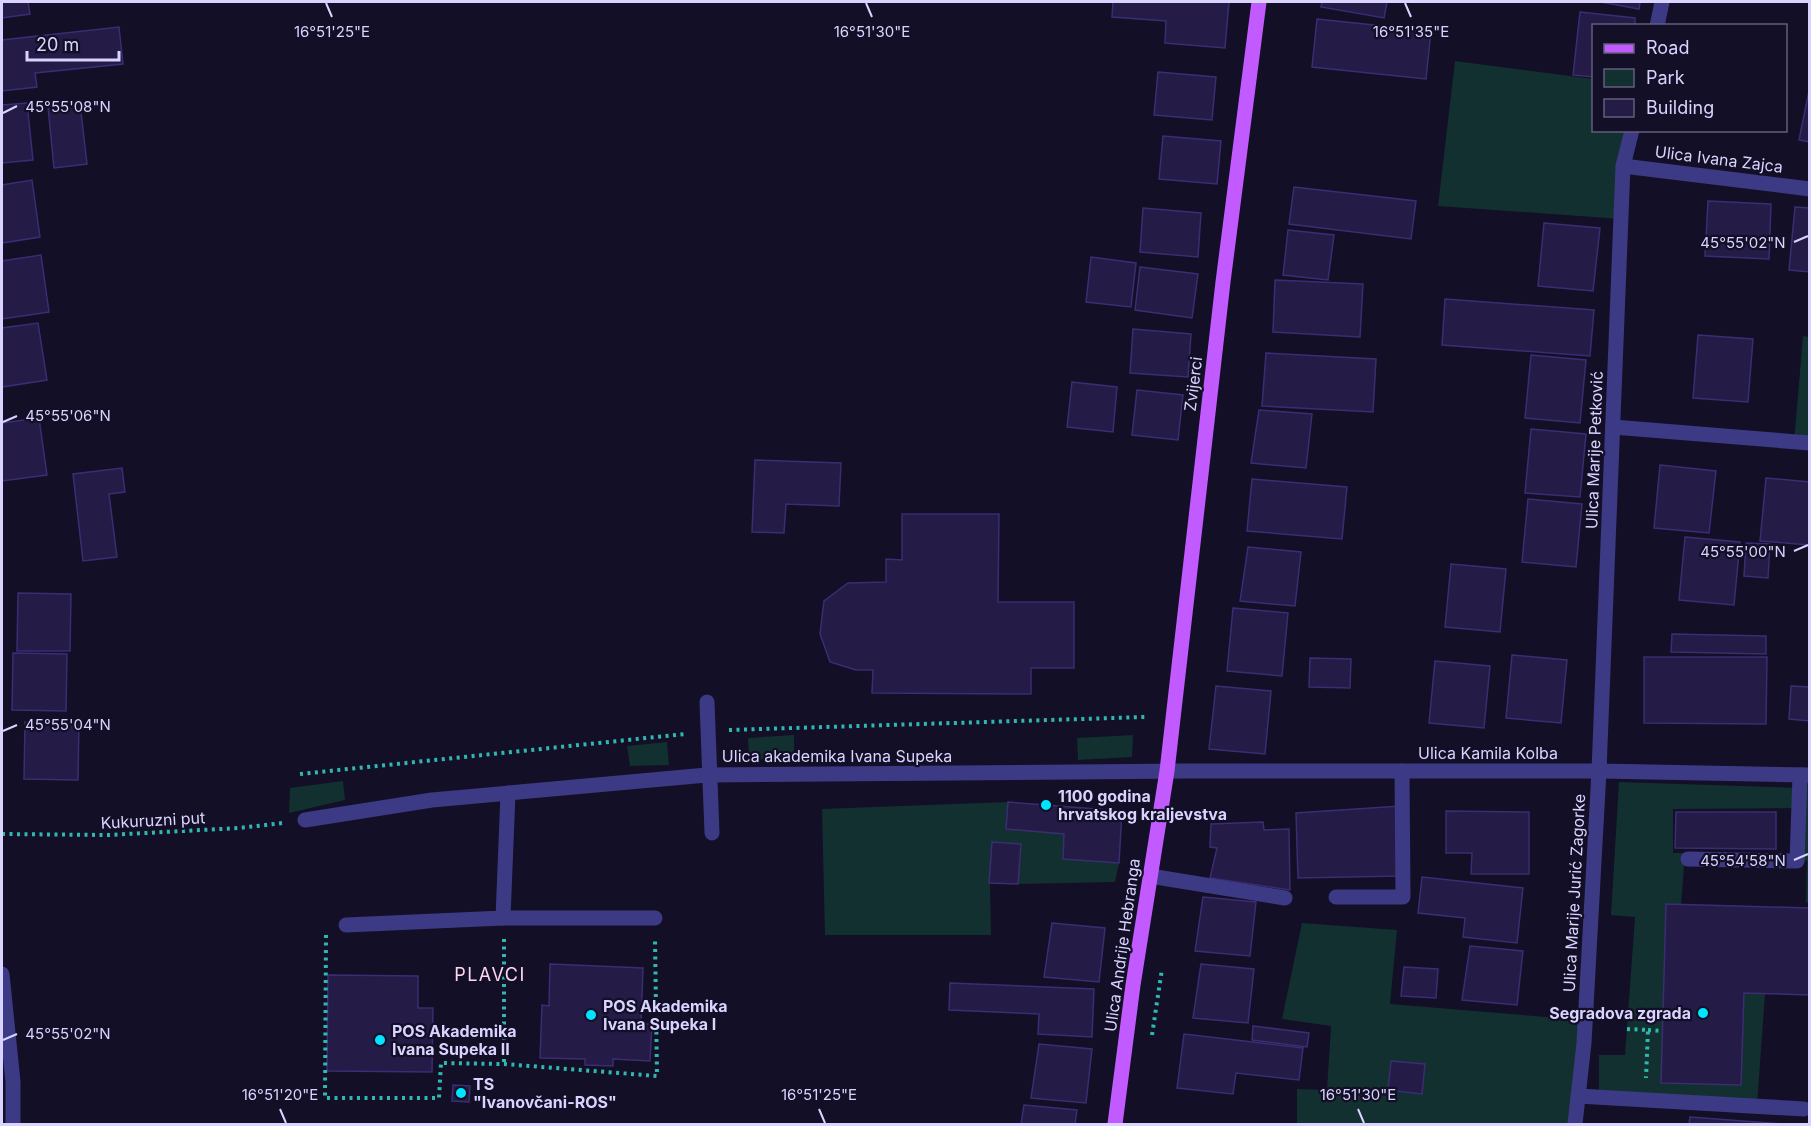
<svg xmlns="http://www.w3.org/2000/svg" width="1811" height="1126" viewBox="0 0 1811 1126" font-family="Inter,sans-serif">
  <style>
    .green { fill: #12302f }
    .building { fill: #241b47; stroke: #3b2d73; stroke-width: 1.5 }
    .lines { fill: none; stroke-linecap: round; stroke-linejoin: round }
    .path { stroke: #2fb8b0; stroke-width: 4; stroke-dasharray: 3 4.5; stroke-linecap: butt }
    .minor { stroke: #3d3a85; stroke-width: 15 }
    .major { stroke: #c25bff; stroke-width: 15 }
    .ticks { fill: none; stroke: #d9d4ff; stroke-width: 2 }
    .poi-dot { fill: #00e5ff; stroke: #130f26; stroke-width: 2 }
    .labels { text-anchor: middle; stroke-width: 4.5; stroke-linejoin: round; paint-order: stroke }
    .street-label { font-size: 16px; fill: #d9d4ff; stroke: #130f26 }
    .poi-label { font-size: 16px; font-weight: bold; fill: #d9d4ff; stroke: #130f26; text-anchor: start }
    .neighbourhood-label { font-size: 18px; letter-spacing: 1.5px; fill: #ffd6f0; stroke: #130f26 }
    .ticks-label { font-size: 15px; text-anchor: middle; fill: #d9d4ff; stroke: #130f26; stroke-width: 4.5; stroke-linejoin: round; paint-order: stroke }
  </style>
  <rect width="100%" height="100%" fill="#130f26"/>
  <g class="green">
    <polygon points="1455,61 1593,79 1594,130 1632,131 1621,219 1438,206"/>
    <polygon points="1803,336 1809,337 1809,443 1794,442"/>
    <polygon points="794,735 794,758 749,760 748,738"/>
    <polygon points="1133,735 1132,757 1078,760 1077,738"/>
    <polygon points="667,742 669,765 630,766 627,746"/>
    <polygon points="1809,775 1809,902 1806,903 1807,861 1797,861 1798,808 1673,809 1673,853 1685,853 1681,905 1666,905 1661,1083 1744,993 1765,994 1757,1106 1599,1097 1599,1055 1625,1055 1635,917 1611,915 1619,782 1799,788"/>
    <polygon points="343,781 345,800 289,813 290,788"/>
    <polygon points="1008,802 1006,829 1064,834 1063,858 1119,863 1115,882 1018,884 990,883 991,935 825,935 822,809"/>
    <polygon points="1302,923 1397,930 1390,1004 1570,1019 1585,1022 1575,1124 1297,1124 1297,1089 1327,1090 1331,1026 1282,1019"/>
  </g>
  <g class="building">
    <polygon points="2,2 28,2 30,14 2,18"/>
    <polygon points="1113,2 1229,2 1225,48 1165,43 1166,21 1112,17"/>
    <polygon points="1322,2 1387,2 1384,18 1321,7"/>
    <polygon points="1601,2 1640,2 1639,9"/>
    <polygon points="1580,12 1635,18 1635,26 1594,26 1594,77 1573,75"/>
    <polygon points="1317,19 1431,31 1426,79 1312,67"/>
    <polygon points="119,27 123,64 35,73 37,87 2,91 2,40"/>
    <polygon points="1158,72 1216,77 1212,120 1154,115"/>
    <polygon points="1810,86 1810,142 1799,140"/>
    <polygon points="27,103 33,160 2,163 2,105"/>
    <polygon points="80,103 87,164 54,168 48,107"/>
    <polygon points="1163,136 1221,141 1217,184 1159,179"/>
    <polygon points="32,180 40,237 2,243 2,185"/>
    <polygon points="1294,187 1416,201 1411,239 1289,224"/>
    <polygon points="1708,201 1771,204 1769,259 1705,256"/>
    <polygon points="1795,207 1810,208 1810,272 1789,270"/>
    <polygon points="1143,208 1201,213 1198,257 1140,252"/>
    <polygon points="1544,223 1600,228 1593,291 1538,286"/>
    <polygon points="1288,230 1334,235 1328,280 1283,275"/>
    <polygon points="41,255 49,312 2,319 2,261"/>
    <polygon points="1091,257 1136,263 1131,307 1086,302"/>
    <polygon points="1140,267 1198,274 1192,318 1135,310"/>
    <polygon points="1275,280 1363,284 1360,337 1273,332"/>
    <polygon points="1445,299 1594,310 1590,356 1442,345"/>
    <polygon points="38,323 47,380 2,387 2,328"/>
    <polygon points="1133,329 1191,334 1188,377 1130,373"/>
    <polygon points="1698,335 1753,339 1748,402 1693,398"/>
    <polygon points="1266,353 1376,359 1373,412 1262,406"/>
    <polygon points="1531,355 1586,360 1580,423 1525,418"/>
    <polygon points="1072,382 1117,387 1113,432 1067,427"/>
    <polygon points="1137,390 1183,395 1178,440 1132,435"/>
    <polygon points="1259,410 1312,414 1306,468 1251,463"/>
    <polygon points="39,418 47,475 2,481 2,423"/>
    <polygon points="1531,429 1586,434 1580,497 1525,493"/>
    <polygon points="755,460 841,463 839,506 786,504 784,533 752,532"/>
    <polygon points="1660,465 1716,471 1709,533 1654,528"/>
    <polygon points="122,468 125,492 109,494 117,557 83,561 73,474"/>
    <polygon points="1766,478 1810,482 1810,545 1760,541"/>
    <polygon points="1252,479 1347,487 1342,539 1247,531"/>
    <polygon points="1528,499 1582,504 1576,567 1522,562"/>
    <polygon points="902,514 999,514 998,602 1074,602 1074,668 1031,668 1031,694 872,693 873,670 856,670 830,662 820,634 824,601 848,583 886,582 886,559 902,560"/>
    <polygon points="1685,537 1740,542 1734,605 1679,600"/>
    <polygon points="1746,543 1770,544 1768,578 1744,576"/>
    <polygon points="1248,547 1301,552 1295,606 1240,601"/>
    <polygon points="1451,564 1506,569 1500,632 1445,627"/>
    <polygon points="18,593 71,594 70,651 17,651"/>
    <polygon points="1233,608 1288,613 1282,676 1227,671"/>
    <polygon points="1672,634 1766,636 1766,654 1671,652"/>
    <polygon points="13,653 67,654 66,711 12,710"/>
    <polygon points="1512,655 1567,660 1561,723 1506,718"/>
    <polygon points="1644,657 1767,657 1766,724 1644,723"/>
    <polygon points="1310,658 1351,659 1350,688 1309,687"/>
    <polygon points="1435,661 1490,666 1484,728 1429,723"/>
    <polygon points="1216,686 1271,691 1265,754 1209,749"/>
    <polygon points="1791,686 1810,687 1810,721 1789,719"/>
    <polygon points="25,722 79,722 78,780 24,779"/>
    <polygon points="1008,802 1122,811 1119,863 1063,859 1064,834 1006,829"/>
    <polygon points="1400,806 1400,876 1298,878 1296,813"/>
    <polygon points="1446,811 1529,812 1529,874 1471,874 1472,853 1446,853"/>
    <polygon points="1676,812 1776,812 1776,849 1675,848"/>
    <polygon points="1263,822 1264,830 1289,829 1290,890 1210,878 1217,848 1210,847 1211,824"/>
    <polygon points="992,842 1021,844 1018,884 989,883"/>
    <polygon points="1422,877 1523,888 1517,943 1463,937 1465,918 1418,913"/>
    <polygon points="1203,897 1256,902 1250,956 1195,951"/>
    <polygon points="1666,904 1810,908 1810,995 1744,993 1741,1085 1661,1083"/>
    <polygon points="1052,923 1105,928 1099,982 1044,977"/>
    <polygon points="1470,946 1523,951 1517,1005 1462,1000"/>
    <polygon points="550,964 643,968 641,1024 652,1024 650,1061 613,1059 613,1066 585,1065 585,1059 540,1058 542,1005 549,1006"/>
    <polygon points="1201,964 1254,969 1248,1023 1193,1018"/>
    <polygon points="1404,967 1438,969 1436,998 1401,996"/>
    <polygon points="328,975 418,976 418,1008 433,1008 432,1072 327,1071"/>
    <polygon points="950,983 1094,989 1092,1037 1038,1034 1039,1014 949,1010"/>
    <polygon points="1253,1026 1309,1033 1307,1047 1252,1040"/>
    <polygon points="1184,1034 1303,1048 1299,1080 1236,1073 1233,1094 1177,1088"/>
    <polygon points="1039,1044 1092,1049 1086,1103 1031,1098"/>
    <polygon points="1391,1061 1425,1064 1422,1094 1388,1090"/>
    <polygon points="453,1085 470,1086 469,1102 452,1101"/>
    <polygon points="1024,1105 1077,1110 1075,1124 1021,1124"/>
    <polygon points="1690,1117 1782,1124 1689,1124"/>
  </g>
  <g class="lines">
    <g class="path">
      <polyline points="729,730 1145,717"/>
      <polyline points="300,774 685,734"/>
      <polyline points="2,834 108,835 239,828 283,823"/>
      <polyline points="326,935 325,1098 439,1098 441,1063 504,1064 657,1076 655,940"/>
      <polyline points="504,939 504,1064"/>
      <polyline points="1627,1029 1648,1030 1646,1078"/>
      <polyline points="1648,1030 1662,1031"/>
      <polyline points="1152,1035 1162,969"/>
    </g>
    <g class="minor">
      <polyline points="1657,26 1662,2"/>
      <polyline points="1623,166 1810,189"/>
      <polyline points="1613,427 1810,443"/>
      <polyline points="707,702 712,833"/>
      <polyline points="305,820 432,800 707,775 1186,771 1599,771 1810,775"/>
      <polyline points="1688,859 1797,861 1800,775"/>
      <polyline points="1150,876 1285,898"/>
      <polyline points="1336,897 1403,897 1402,771"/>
      <polyline points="503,918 655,918"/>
      <polyline points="346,925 503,918 508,793"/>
      <polyline points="2,974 13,1082 13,1124"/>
      <polyline points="1578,1096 1804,1109"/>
      <polyline points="1575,1124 1584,1043 1599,771 1623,166 1632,130"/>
    </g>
    <polyline class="major" points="1115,1124 1133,985 1167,771 1223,282 1259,2"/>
  </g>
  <path class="ticks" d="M326 3 332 17M866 3 872 17M1405 3 1411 17M3 113 17 106M1794 242 1808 236M3 422 17 416M1794 551 1808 545M3 731 17 725M1794 860 1808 854M3 1040 17 1034M280 1109 286 1123M819 1109 825 1123M1358 1109 1364 1123"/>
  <g class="poi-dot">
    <circle cx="1046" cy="805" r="6"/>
    <circle cx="1703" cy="1013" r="6"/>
    <circle cx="591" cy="1015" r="6"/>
    <circle cx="380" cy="1040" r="6"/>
    <circle cx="461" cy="1093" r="6"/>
  </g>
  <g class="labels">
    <g class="street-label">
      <text transform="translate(1719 159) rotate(7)" y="6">Ulica Ivana Zajca</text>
      <text transform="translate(1193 384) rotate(-83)" y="6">Zvijerci</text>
      <text transform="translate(1594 450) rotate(-88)" y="6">Ulica Marije Petković</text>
      <text x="1488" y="759">Ulica Kamila Kolba</text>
      <text x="837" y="762">Ulica akademika Ivana Supeka</text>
      <text transform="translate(153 820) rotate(-3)" y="6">Kukuruzni put</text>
      <text transform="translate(1574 893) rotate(-87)" y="6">Ulica Marije Jurić Zagorke</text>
      <text transform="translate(1122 945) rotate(-82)" y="6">Ulica Andrije Hebranga</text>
    </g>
    <g class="poi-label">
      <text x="1058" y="802">1100 godina<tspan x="1058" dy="18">hrvatskog kraljevstva</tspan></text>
      <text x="603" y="1012">POS Akademika<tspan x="603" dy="18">Ivana Supeka I</tspan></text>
      <text x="1691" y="1019" text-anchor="end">Segradova zgrada</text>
      <text x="392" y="1037">POS Akademika<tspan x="392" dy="18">Ivana Supeka II</tspan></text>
      <text x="473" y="1090">TS<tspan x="473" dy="18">"Ivanovčani-ROS"</tspan></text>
    </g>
    <g class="neighbourhood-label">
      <text x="490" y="981">PLAVCI</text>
    </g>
  </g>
  <g class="ticks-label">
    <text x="332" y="37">16°51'25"E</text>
    <text x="872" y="37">16°51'30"E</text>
    <text x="1411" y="37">16°51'35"E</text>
    <text x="68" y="112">45°55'08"N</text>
    <text x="1743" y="248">45°55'02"N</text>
    <text x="68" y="421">45°55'06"N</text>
    <text x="1743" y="557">45°55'00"N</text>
    <text x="68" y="730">45°55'04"N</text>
    <text x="1743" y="866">45°54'58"N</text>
    <text x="68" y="1039">45°55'02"N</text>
    <text x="280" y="1100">16°51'20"E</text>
    <text x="819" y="1100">16°51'25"E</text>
    <text x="1358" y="1100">16°51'30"E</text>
  </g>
  <rect width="1811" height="1126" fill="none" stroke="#d9d4ff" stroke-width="6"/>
  <rect x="1592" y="24" width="195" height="108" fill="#130f26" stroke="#625e7d" stroke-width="1.5"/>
  <rect x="1604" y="44" width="30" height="9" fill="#c25bff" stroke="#625e7d" stroke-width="1.5"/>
  <text x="1646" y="54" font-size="18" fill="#d9d4ff">Road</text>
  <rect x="1604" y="69" width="30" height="18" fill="#12302f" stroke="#625e7d" stroke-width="1.5"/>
  <text x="1646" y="84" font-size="18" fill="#d9d4ff">Park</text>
  <rect x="1604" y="99" width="30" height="18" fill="#241b47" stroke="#625e7d" stroke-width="1.5"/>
  <text x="1646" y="114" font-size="18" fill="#d9d4ff">Building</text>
  <path d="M27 51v9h92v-9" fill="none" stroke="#d9d4ff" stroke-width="3"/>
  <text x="36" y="51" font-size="18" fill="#d9d4ff" stroke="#130f26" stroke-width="4.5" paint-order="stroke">20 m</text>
</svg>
